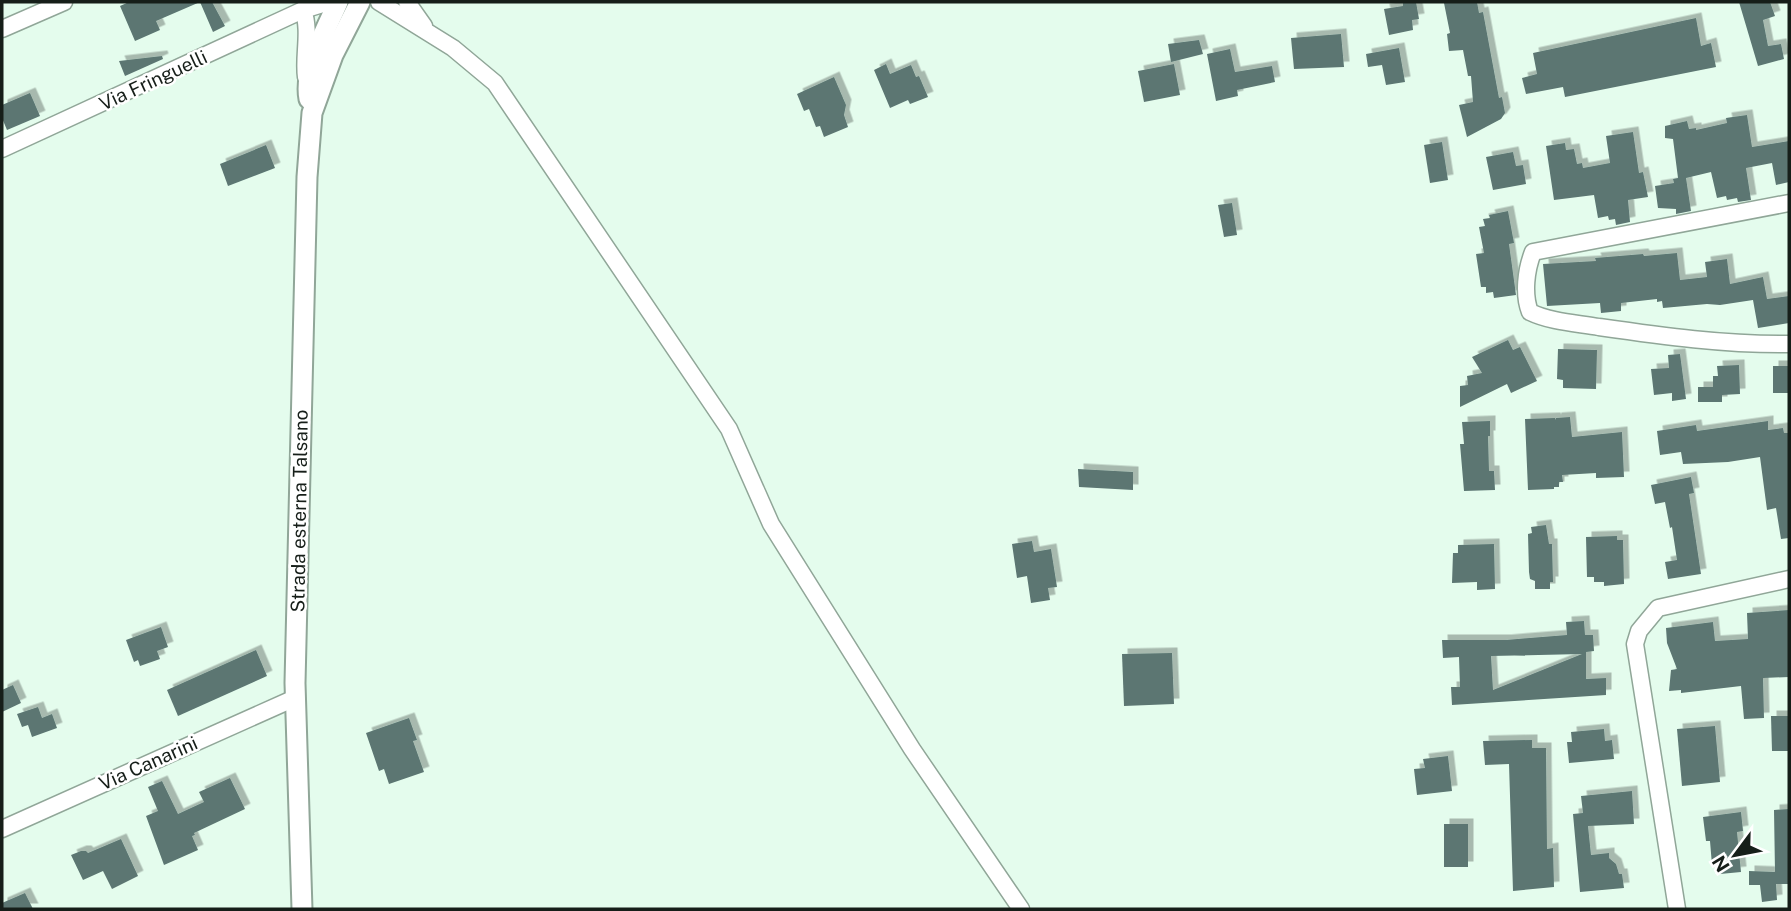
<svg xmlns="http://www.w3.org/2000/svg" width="1791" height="911" viewBox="0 0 1791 911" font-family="'Public Sans',sans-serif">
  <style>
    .building { fill: #5b7672; fill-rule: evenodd; filter: url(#shadow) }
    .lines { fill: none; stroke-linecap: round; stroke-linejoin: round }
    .minor-casing { stroke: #90a698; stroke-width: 19 }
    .tertiary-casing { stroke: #90a698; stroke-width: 23 }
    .minor { stroke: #fff; stroke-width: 16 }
    .tertiary { stroke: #fff; stroke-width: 19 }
    .labels { text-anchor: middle; stroke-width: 5; stroke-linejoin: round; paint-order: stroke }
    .street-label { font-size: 19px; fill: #161e19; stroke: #fff }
  </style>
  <defs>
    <filter id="shadow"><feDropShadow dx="5.5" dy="-5.5" stdDeviation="0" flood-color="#0004"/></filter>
  </defs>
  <rect width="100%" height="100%" fill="#e4fced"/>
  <g class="building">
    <polygon points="129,2 212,2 225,26 213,32 200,2 156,21 160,30 135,41 120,6"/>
    <polygon points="1403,2 1416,2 1419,19 1412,20 1413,30 1389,35 1384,9 1403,6"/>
    <polygon points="1451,2 1477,2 1479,13 1483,12 1499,98 1502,97 1505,113 1501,119 1467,137 1459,105 1473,102 1471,76 1468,76 1463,50 1449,51 1447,34 1450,33 1444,3"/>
    <polygon points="1739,2 1770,2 1775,16 1763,20 1768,46 1781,44 1784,59 1758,66"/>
    <polygon points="1696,18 1701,46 1711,43 1716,67 1565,97 1563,87 1526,94 1522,78 1537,74 1533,53"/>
    <polygon points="1341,34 1344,67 1294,69 1291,38"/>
    <polygon points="1199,40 1203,54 1171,62 1168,44"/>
    <polygon points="1399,48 1405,82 1386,85 1382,65 1368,67 1366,54"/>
    <polygon points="1230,49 1235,72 1272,66 1275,82 1237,90 1238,96 1216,101 1207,54"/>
    <polygon points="162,56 163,59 125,76 119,61"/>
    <polygon points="886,64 890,74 911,65 916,77 919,76 928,97 910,104 908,100 890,108 874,70"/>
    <polygon points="1174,64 1180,95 1144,102 1138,71"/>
    <polygon points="834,77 846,105 844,115 848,127 824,137 820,126 816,127 809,109 804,111 797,94"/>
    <polygon points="30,93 40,116 7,130 2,118 2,105"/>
    <polygon points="1747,115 1752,147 1789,141 1789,182 1776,185 1772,163 1746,168 1751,200 1738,202 1737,198 1727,200 1726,196 1717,198 1711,172 1686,178 1691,211 1676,214 1676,209 1658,208 1655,186 1674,183 1673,179 1678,178 1673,139 1665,138 1665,126 1687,121 1689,129 1696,128 1696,130 1727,123 1726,118"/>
    <polygon points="1633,132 1639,173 1643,172 1648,197 1628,200 1630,222 1616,225 1615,219 1609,220 1608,216 1598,218 1594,195 1554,200 1546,146 1565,143 1566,150 1574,149 1577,164 1582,163 1583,168 1610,163 1606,136"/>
    <polygon points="1442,142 1448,180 1430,183 1424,145"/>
    <polygon points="266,145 275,168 228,186 220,164"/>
    <polygon points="1513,152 1516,166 1523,165 1526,184 1493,190 1486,157"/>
    <polygon points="1232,203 1237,235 1224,237 1218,205"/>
    <polygon points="1508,211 1514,243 1509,244 1516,295 1494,298 1493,292 1486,293 1486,287 1481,287 1476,254 1484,253 1479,227 1485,226 1483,219 1490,218 1489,215"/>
    <polygon points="1677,253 1680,280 1707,277 1705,262 1727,259 1730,284 1763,277 1767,299 1789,296 1789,323 1758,328 1753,300 1720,305 1707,304 1663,308 1662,301 1657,302 1657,299 1621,303 1621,311 1601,313 1600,303 1547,306 1543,264 1596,261 1595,258 1643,254 1644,256"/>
    <polygon points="1508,340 1513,350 1520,347 1537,381 1511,393 1507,384 1460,407 1460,386 1468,385 1467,376 1482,373 1472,357"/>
    <polygon points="1558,349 1597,350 1596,389 1563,388 1563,380 1557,379"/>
    <polygon points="1680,354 1686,399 1672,401 1672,393 1654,395 1651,369 1669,368 1668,355"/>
    <polygon points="1739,365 1740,394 1722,395 1722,402 1698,402 1698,387 1713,387 1713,376 1718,376 1717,366"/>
    <rect x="1773" y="366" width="16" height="27"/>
    <polygon points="1570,417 1572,437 1622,432 1624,477 1596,478 1596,473 1562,475 1563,482 1559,482 1559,487 1554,487 1554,489 1528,490 1525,419 1555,418 1556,420 1556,418"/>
    <polygon points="1490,421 1490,436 1488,436 1489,471 1494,471 1495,490 1464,491 1460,444 1464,444 1462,422"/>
    <polygon points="1768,421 1768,430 1783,428 1784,433 1789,433 1789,538 1781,539 1776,508 1767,510 1760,457 1728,462 1683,464 1681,452 1660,455 1657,431 1696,425 1697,431"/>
    <polygon points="1078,469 1133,472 1133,490 1079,487"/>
    <polygon points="1691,477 1694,493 1689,494 1701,574 1668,579 1665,562 1677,560 1672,527 1670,528 1665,502 1655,504 1651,485"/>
    <polygon points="1546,525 1549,544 1552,544 1553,582 1550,582 1550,589 1535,589 1535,581 1530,579 1529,572 1528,534 1532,533 1531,527"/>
    <polygon points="1617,536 1617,540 1623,540 1624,584 1604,586 1604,582 1594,582 1594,577 1587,577 1586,537"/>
    <polygon points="1032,541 1034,552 1051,549 1057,587 1048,588 1050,600 1031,603 1027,576 1017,578 1012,544"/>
    <polygon points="1494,544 1495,589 1477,590 1477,582 1452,583 1453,553 1458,553 1458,545"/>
    <polygon points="1789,610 1789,677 1763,678 1764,718 1744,719 1741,686 1681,693 1681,690 1669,691 1671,670 1677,669 1667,643 1666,628 1713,622 1715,641 1748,639 1747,613"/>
    <path d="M1584 621 1585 635H1593L1594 651 1586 652V679L1606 678V695L1452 705 1451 687H1460L1459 657 1443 658 1442 640H1506L1567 635 1566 622ZM1582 654 1493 690 1491 656Z"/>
    <polygon points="161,627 168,647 157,651 160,659 140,666 138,660 134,662 126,640"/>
    <polygon points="256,650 267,676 178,716 167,690"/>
    <polygon points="1172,653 1174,704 1124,706 1122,654"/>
    <polygon points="13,685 21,703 2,712 2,690"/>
    <polygon points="38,707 42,718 52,714 57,728 32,737 28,725 22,727 17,714"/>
    <polygon points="1771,716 1789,716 1789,751 1772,751"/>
    <polygon points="409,718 417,740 413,741 424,772 389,784 384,769 379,771 366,733"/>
    <polygon points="1715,726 1720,782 1682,786 1677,729"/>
    <polygon points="1604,729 1605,741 1612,740 1614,759 1569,763 1567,742 1572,742 1571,732"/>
    <polygon points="1532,740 1532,748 1546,748 1547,849 1553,848 1554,887 1513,891 1509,764 1485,765 1483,741"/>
    <polygon points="1448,756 1452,791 1417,795 1414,769 1425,768 1423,759"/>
    <polygon points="230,778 245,809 194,833 195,835 192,836 198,850 164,865 146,816 158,811 148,787 162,781 178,814 204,802 199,792"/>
    <polygon points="1632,791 1634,824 1588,826 1591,855 1609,853 1609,858 1616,864 1619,874 1622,874 1624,888 1580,892 1573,814 1583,813 1581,796"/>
    <polygon points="1789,809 1789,884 1776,884 1777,900 1762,902 1760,885 1749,885 1749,871 1775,872 1774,810"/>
    <polygon points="1741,812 1743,831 1737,832 1741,872 1720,874 1719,865 1712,865 1710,841 1706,841 1703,817"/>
    <rect x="1444" y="824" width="24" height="43"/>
    <polygon points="121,839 138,876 112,889 103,871 83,880 71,855 81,851 86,851 88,853"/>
    <polygon points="25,893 33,909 2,909 2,903"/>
  </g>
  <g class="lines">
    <defs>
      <g id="minor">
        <polyline points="379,2 453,48 495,83 729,429 771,524 912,749 1021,909"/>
        <polyline points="407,2 424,26"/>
        <path d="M303 10C311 31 303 56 306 77"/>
        <polyline points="2,29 64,2"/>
        <polyline points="2,149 303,10 329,2"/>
        <path d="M1789 203 1533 252C1526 270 1523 294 1530 312 1551 322 1576 323 1599 327 1662 336 1726 345 1789 344"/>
        <polyline points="2,829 295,698"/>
        <polyline points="1677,909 1635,644 1639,631 1658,608 1789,579"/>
      </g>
      <g id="tertiary">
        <path d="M309 99C303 69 327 28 338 2"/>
        <polyline points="302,909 295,683 307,177 312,113 333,55 360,2"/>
      </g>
    </defs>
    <use href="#minor" class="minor-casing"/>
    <use href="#tertiary" class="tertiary-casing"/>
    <use href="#minor" class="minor"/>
    <use href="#tertiary" class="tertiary"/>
  </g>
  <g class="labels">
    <g class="street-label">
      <text transform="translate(153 80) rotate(-25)" y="7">Via Fringuelli</text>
      <text transform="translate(299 511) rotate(-89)" y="7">Strada esterna Talsano</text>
      <text transform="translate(148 763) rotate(-24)" y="7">Via Canarini</text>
    </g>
  </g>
  <rect width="1791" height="911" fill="none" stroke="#161e19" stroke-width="7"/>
  <g transform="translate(1735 855) rotate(238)" stroke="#ffffff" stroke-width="5" paint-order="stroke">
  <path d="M0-5L12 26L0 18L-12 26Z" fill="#161e19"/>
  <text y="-10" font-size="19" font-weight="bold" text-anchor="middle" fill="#161e19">N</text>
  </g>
</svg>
